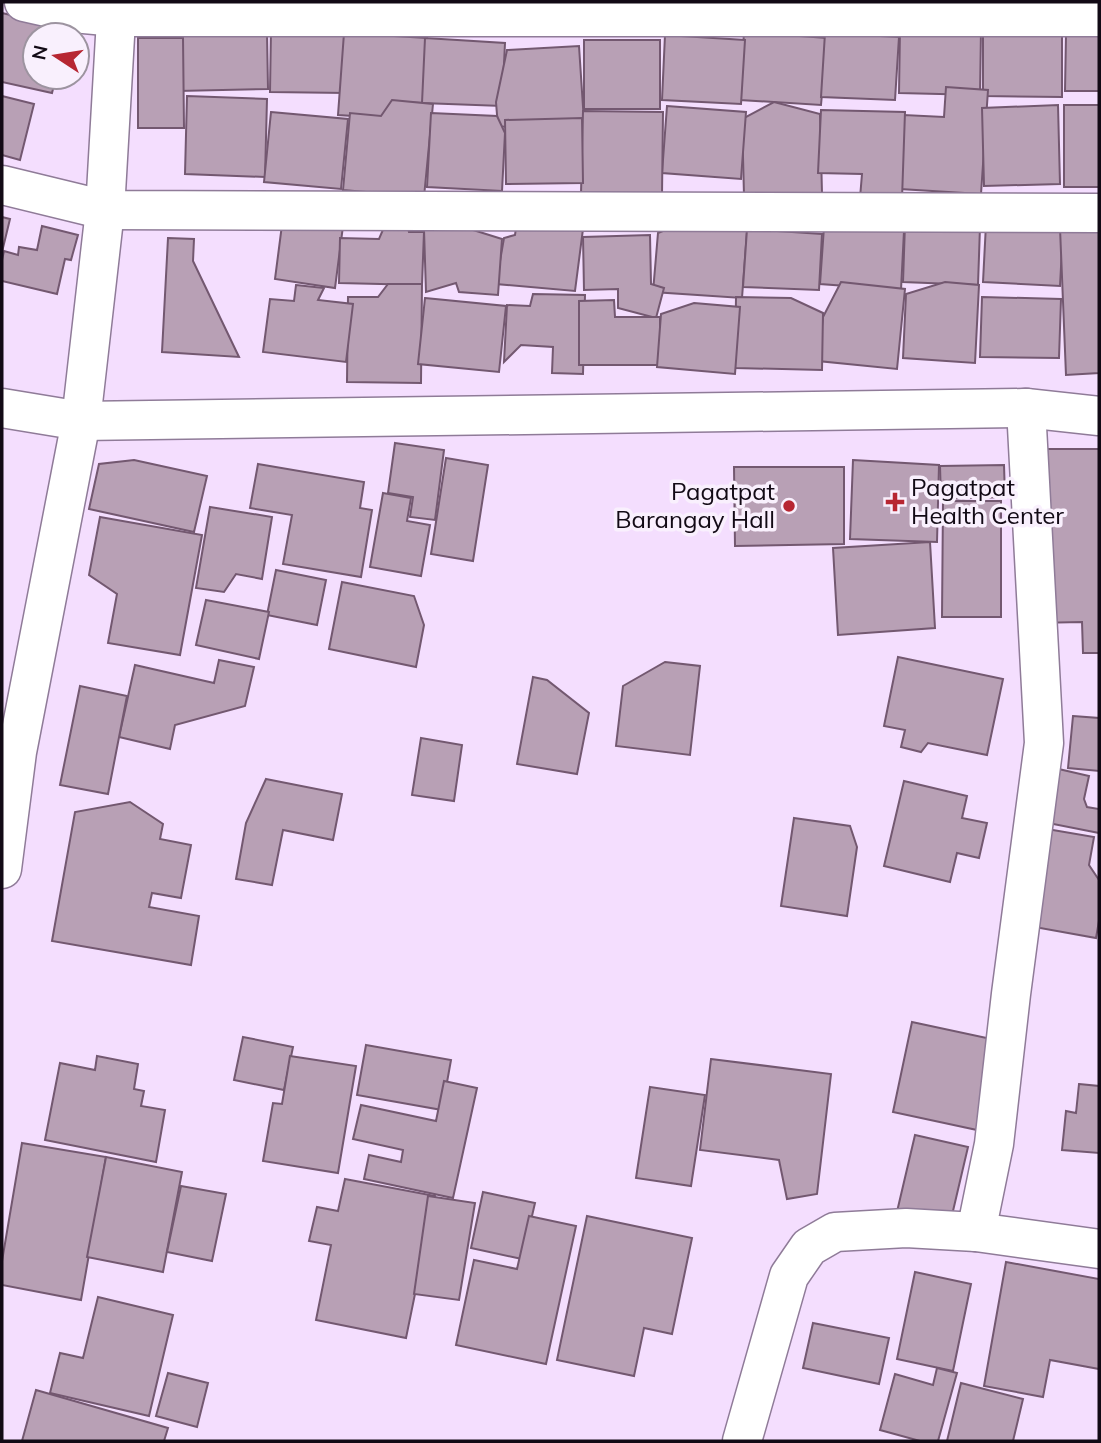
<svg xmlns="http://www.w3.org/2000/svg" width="1101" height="1443" viewBox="0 0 1101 1443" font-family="Mulish,sans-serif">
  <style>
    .building { fill: #b8a0b5; stroke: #735870; stroke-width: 2 }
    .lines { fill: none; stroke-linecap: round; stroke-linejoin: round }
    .minor-casing { stroke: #8f7b98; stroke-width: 41 }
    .minor { stroke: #fff; stroke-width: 38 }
    .poi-dot { fill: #b72632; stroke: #f9f0fd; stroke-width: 2.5 }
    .labels { text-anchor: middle; stroke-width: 7; stroke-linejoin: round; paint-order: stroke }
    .poi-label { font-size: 24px; fill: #120a15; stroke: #f9f0fd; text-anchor: start }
  </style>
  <rect width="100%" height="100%" fill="#f4defe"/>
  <g class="building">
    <polygon points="2,13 67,28 65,35 35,35 35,77 56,77 52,93 2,82"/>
    <polygon points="271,29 348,31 346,93 270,92"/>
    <polygon points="900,29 981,30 980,95 899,93"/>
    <polygon points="744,32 827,38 821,105 740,100"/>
    <polygon points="267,33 268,89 178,91 178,35"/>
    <polygon points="344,33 427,38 423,103 396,102 384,118 338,115"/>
    <polygon points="825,33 899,37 895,100 821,97"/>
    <polygon points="665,35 745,40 741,104 662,100"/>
    <polygon points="1062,35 1062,97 983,96 983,36"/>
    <polygon points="1066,35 1099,36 1099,91 1065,91"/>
    <polygon points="138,38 183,38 184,128 138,128"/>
    <polygon points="425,38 505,43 502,106 422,103"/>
    <rect x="584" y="40" width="76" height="69"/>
    <polygon points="579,46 584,122 498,127 496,102 507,50"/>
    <polygon points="946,87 988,90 981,194 900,189 904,115 944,117"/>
    <polygon points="2,96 34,104 20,160 2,155"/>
    <polygon points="187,96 267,99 265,177 185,174"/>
    <polygon points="392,100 433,104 424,197 343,190 350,113 381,116"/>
    <polygon points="774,102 820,114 822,193 744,195 742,119"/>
    <polygon points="1058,105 1060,184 984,186 982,108"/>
    <rect x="1064" y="105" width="35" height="82"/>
    <polygon points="667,106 746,112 741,179 662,173"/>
    <polygon points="821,110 905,112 902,199 860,198 862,174 818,173"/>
    <polygon points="583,111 663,112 662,195 581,194"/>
    <polygon points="271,112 348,119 341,189 264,182"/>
    <polygon points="431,113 497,116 505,133 502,191 427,187"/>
    <polygon points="582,118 583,183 506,184 505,120"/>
    <polygon points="2,217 10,219 2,252"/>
    <polygon points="283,217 343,226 335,288 275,279"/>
    <polygon points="517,221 583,229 575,291 496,284 504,238 515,235"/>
    <polygon points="905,224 980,227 978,285 903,282"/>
    <polygon points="986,224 1063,229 1060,286 983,282"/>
    <polygon points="385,225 407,225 409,232 424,232 422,285 339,283 340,238 379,239"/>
    <polygon points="42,226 78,235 71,260 65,259 57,294 2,281 2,260 4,251 18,255 19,247 37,250"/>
    <polygon points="675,226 747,231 742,298 653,292 658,233"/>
    <polygon points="1099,226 1099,373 1066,375 1060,228"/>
    <polygon points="824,227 904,231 901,290 820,284"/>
    <polygon points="470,229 502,239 498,295 459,292 456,283 426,292 424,230"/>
    <polygon points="747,229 822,234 819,290 743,287"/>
    <polygon points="650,235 651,284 664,288 656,318 618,308 618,289 584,290 583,237"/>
    <polygon points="168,238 194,239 193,261 239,357 162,352"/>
    <polygon points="841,282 905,289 897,369 818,361 823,317"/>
    <polygon points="945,282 979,285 975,363 903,358 906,294"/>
    <polygon points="388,284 422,284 421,383 347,382 348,297 378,297"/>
    <polygon points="296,285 324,288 318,300 353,304 346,362 263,352 270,299 294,301"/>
    <polygon points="533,294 585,295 583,374 552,373 553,347 521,345 504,362 507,305 530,306"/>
    <polygon points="736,297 791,298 823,313 822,370 735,368"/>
    <polygon points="982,297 1061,299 1059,358 980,357"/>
    <polygon points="425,298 506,306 499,372 418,364"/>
    <polygon points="614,300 615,317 660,317 660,365 579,365 579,301"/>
    <polygon points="694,303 740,307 735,374 657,367 661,314"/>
    <polygon points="395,443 444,450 435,520 410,517 413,497 388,493"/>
    <polygon points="1033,449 1099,449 1099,653 1083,653 1082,622 1034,623"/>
    <polygon points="446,458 488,465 473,561 431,554"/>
    <polygon points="134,460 207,476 194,532 89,509 99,464"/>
    <polygon points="853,460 939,465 937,542 850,539"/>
    <polygon points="258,464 364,482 360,508 372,510 361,577 283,564 292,515 250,508"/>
    <polygon points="1004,465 1005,497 941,499 940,466"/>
    <polygon points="734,467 844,467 844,544 735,546"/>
    <polygon points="383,493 411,498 407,521 430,525 421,576 370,567"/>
    <polygon points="943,501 1001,501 1001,617 942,617"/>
    <polygon points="210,507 272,517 262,579 236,574 224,592 196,588"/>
    <polygon points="100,517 202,535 180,655 108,643 117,594 89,575"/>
    <polygon points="930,542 935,628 838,635 833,548"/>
    <polygon points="276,570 326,580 317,625 267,615"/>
    <polygon points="342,582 414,596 424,625 416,667 329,649"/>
    <polygon points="206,600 269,612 259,659 196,645"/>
    <polygon points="898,657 1003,679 987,755 928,743 921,752 901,747 905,730 884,726"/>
    <polygon points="219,660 254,667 245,706 175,725 170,749 119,737 135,665 214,683"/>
    <polygon points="665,662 700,666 690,755 616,746 623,686"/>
    <polygon points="533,677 547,680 589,713 577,774 517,764"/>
    <polygon points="80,686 127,696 108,794 60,785"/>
    <polygon points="1073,716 1099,718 1099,771 1068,768"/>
    <polygon points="421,738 462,745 454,801 412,795"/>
    <polygon points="1050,767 1089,776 1084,799 1087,807 1099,809 1099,833 1038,821"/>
    <polygon points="266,779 342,794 333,840 283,830 272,885 236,879 246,823"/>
    <polygon points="904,781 967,796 962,818 987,823 979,858 957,853 950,882 884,866"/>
    <polygon points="130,802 163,824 160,839 191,845 181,898 152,893 149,907 199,916 191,965 52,941 75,812"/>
    <polygon points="794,818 850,826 857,847 847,916 781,906"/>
    <polygon points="1047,829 1094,837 1089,865 1099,880 1099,921 1096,938 1029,926"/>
    <polygon points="912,1022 996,1040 977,1130 893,1112"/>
    <polygon points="243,1037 293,1047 284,1090 234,1080"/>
    <polygon points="366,1045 451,1060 442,1110 357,1095"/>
    <polygon points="97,1056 138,1064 134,1089 144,1091 141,1106 165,1110 156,1162 45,1140 60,1063 95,1070"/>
    <polygon points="290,1056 356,1066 338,1173 263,1161 273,1103 282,1104"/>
    <polygon points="711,1059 831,1074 817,1194 787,1199 779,1160 700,1150"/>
    <polygon points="444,1081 477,1088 453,1198 364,1179 369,1155 401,1162 403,1150 353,1139 361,1105 436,1121"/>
    <polygon points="1079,1084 1099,1086 1099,1153 1062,1150 1066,1111 1076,1113"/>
    <polygon points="650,1087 705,1095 691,1186 636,1178"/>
    <polygon points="915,1135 968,1147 949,1228 896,1216"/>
    <polygon points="22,1143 106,1157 81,1300 2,1285 2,1261"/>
    <polygon points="106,1157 182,1172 163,1272 87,1257"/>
    <polygon points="345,1179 435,1196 406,1338 316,1320 331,1245 309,1241 317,1207 338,1211"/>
    <polygon points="181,1186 226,1194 212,1261 167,1252"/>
    <polygon points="483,1192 535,1203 522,1259 471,1248"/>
    <polygon points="428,1196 475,1203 459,1300 414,1294"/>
    <polygon points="529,1216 576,1226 546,1364 456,1345 474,1260 517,1269"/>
    <polygon points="587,1216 692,1238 672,1334 644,1328 634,1376 557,1360"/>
    <polygon points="1006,1262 1099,1279 1099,1369 1050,1360 1043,1397 984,1386"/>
    <polygon points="915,1272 971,1284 953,1371 897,1359"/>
    <polygon points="98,1297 173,1315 149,1416 50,1393 60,1353 83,1358"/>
    <polygon points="813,1323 889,1338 879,1384 803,1368"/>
    <polygon points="937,1368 957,1373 938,1441 920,1441 880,1430 895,1374 933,1385"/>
    <polygon points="168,1373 208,1383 197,1427 156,1416"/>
    <polygon points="961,1383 1023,1399 1013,1441 947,1441"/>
    <polygon points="36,1390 168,1428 164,1441 22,1441"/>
  </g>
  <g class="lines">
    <defs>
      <g id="minor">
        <polyline points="24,2 73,13 117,17 1099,17"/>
        <polyline points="2,185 105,210 1099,213"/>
        <polyline points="2,408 81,421 1026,408 1099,416"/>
        <polyline points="1026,408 1044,743 1011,994 994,1144 976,1232 1099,1249"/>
        <polyline points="2,869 17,752 81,421 105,210 117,2"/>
        <polyline points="742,1441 789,1276 809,1247 835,1232 906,1228 976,1232"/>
      </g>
    </defs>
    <use href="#minor" class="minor-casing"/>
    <use href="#minor" class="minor"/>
  </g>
  <g class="poi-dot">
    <path d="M891.5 491.5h7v7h7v7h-7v7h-7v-7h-7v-7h7z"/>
    <circle cx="789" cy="506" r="7"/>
  </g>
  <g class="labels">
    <g class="poi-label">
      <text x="911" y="496">Pagatpat<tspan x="911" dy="28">Health Center</tspan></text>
      <text x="775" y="500" text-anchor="end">Pagatpat<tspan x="775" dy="28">Barangay Hall</tspan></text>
    </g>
  </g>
  <rect width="1101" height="1443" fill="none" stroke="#120a15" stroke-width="7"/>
  <g transform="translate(56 56) rotate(282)"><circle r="33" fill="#f9f0fd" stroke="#9d94a0" stroke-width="2"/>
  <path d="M0-5L12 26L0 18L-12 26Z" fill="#b72632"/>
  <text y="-10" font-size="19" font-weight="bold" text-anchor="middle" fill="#120a15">N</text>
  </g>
</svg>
